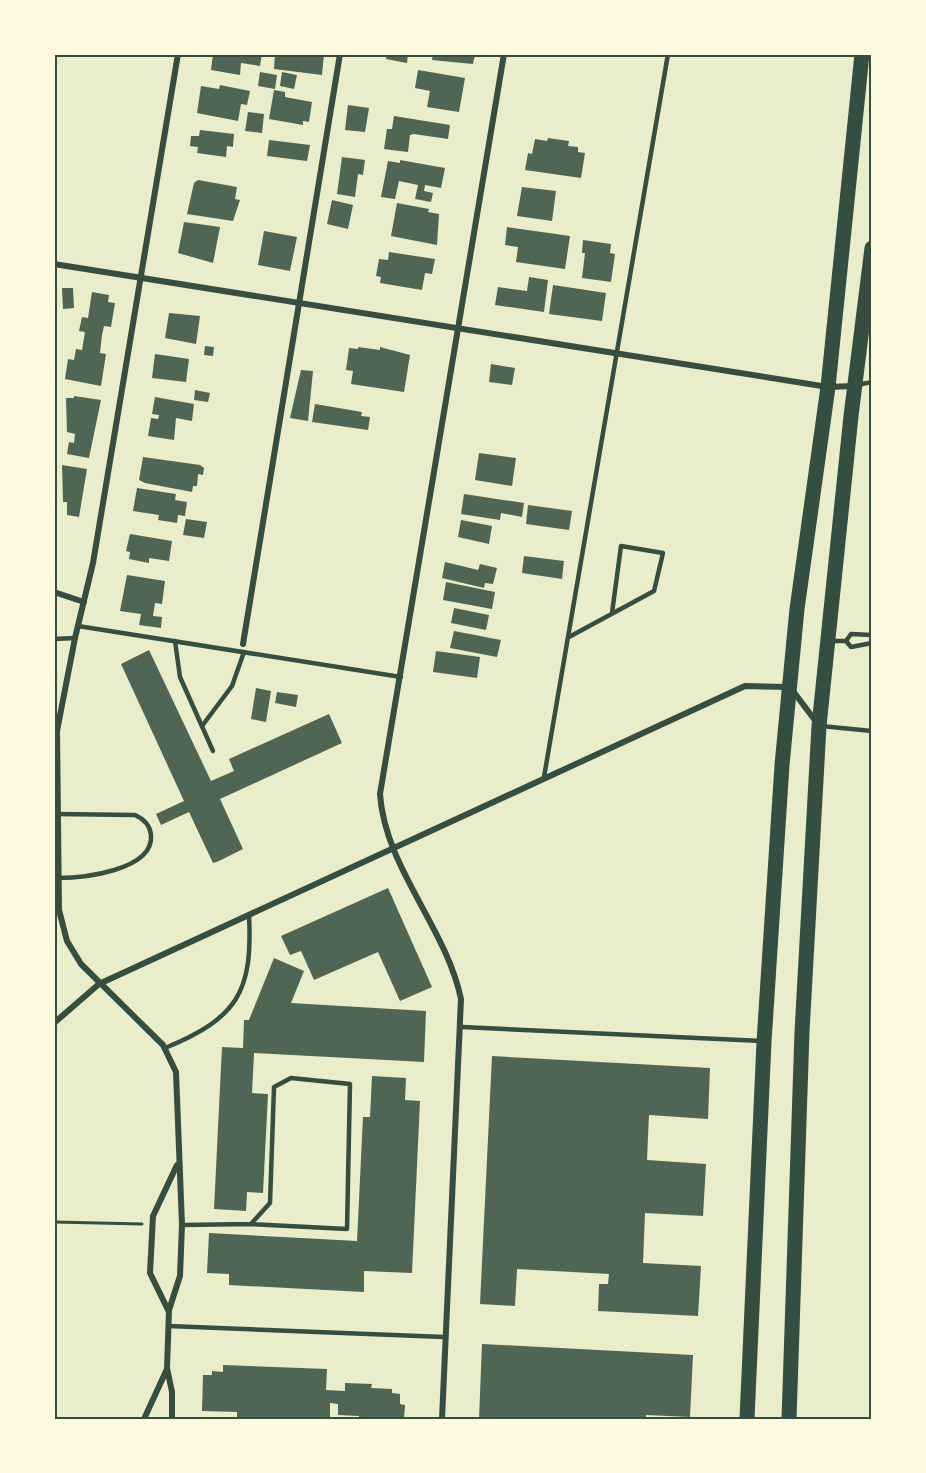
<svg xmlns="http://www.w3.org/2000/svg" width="926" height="1473" viewBox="0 0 926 1473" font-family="'Titillium Web',sans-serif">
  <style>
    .building { fill: #4f6655 }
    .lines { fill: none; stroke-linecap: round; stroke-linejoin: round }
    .path { stroke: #344e41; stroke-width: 3 }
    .service { stroke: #344e41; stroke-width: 4.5 }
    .minor { stroke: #344e41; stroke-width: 6 }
    .primary { stroke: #344e41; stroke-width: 15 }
    .neatline { fill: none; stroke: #344e41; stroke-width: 2 }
  </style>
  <rect width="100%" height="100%" fill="#e9edc9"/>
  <g class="building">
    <polygon points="213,54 262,54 260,66 241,63 240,75 211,70"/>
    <polygon points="275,54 324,54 322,75 274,69"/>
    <polygon points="387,54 408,54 407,63 386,59"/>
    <polygon points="433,54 475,54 473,64 432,60"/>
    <polygon points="418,70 465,78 459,112 427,107 430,91 415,88"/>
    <polygon points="260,72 277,75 275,89 258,86"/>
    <polygon points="282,72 297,75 294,89 280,86"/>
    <polygon points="220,85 250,91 247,105 241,104 238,121 197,113 201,86 219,89"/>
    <polygon points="274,90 285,92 285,97 312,102 309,122 303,121 303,125 269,119"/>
    <polygon points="348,105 369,108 365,132 345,130"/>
    <polygon points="248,112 264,114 262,133 245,131"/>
    <polygon points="394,116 450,125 448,139 414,134 410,135 408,152 384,149 387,129 392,129"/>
    <polygon points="200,130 234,134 233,147 227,146 226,157 197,153 198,147 190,146 191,136 199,136"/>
    <polygon points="548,138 569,141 568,146 578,147 578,152 585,153 581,178 525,170 528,153 532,154 535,139 547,141"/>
    <polygon points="269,140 310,145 307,161 267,156"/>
    <polygon points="342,157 365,160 363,175 358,174 355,197 337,194"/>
    <polygon points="400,160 445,168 441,188 425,185 424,191 433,193 431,202 415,199 418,185 399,181 395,199 381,197 388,161 400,163"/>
    <polygon points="198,180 237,187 235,199 240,200 233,221 187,214 194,183"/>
    <polygon points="522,187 556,191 552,221 517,216"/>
    <polygon points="332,200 353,205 348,229 327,224"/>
    <polygon points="397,203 429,209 428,212 439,214 437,245 391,236"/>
    <polygon points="184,222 220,227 213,263 178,253"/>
    <polygon points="507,227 570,236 565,269 516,262 518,247 505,245"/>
    <polygon points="264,231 297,237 290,271 258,265"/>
    <polygon points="583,240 611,244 610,253 615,254 611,282 582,278 585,253 582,253"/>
    <polygon points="389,252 435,259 432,274 425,273 422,290 380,283 381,277 376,276 379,259 388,260"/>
    <polygon points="529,277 548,280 544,312 495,305 498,287 527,291"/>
    <polygon points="553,285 606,293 602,321 549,314"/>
    <polygon points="62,288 73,288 74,308 63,309"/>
    <polygon points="92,292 109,295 108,302 115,303 111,327 104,326 102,335 100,353 106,354 101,386 65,379 68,359 74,360 76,349 82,350 85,332 79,331 82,317 88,318"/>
    <polygon points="169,313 200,316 196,344 165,338"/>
    <polygon points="205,346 214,347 213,356 204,355"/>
    <polygon points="358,347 380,350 380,347 410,355 404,392 351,384 353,371 346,370 349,348 358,349"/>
    <polygon points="155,354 189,359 186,382 152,378"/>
    <polygon points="491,364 515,368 512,385 489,382"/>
    <polygon points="301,370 313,371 308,421 290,418"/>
    <polygon points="195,390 210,393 208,402 194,400"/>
    <polygon points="74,396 101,400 89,458 67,454 69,442 74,443 75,434 67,432 66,398 74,398"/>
    <polygon points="155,397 194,404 192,421 176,418 174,440 148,436 151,418 158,419 159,415 152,414"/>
    <polygon points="315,404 362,412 361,416 370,417 368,430 312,422"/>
    <polygon points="479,453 516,458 512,486 475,480"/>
    <polygon points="143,457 200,465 204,468 203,475 198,474 197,486 193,486 192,492 145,483 139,480"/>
    <polygon points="62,465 87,469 79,517 67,515 67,502 63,502"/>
    <polygon points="137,488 176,494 175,500 187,502 185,516 178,515 177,523 158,520 159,515 133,511"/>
    <polygon points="464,494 524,503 522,517 501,513 500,520 461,514"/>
    <polygon points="528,505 572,511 569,530 526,524"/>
    <polygon points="186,519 207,522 204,538 183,535"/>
    <polygon points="461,520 492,526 489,544 458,537"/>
    <polygon points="130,534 172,541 169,561 149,558 149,563 129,559 130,552 126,551"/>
    <polygon points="524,556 564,561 562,579 522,573"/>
    <polygon points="445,562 478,570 480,564 497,568 493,584 485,583 484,588 442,578"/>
    <polygon points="127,575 165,581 162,604 155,603 153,616 162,617 161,628 139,625 141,614 120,611"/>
    <polygon points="446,582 495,592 492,609 443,600"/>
    <polygon points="454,608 489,615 486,630 451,623"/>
    <polygon points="454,631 501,640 497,657 450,648"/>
    <polygon points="149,650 211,781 234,771 229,759 329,714 342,743 220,799 243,849 219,861 213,863 189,812 161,825 156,814 184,801 121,664"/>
    <polygon points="436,651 480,657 477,678 433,672"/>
    <polygon points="256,688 271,691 266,722 251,719"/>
    <polygon points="277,692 298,695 296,707 275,703"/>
    <polygon points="388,888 432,987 400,1001 378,952 314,980 301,951 290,955 281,936"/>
    <polygon points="274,958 304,971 291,1003 426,1011 424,1062 254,1053 252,1093 268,1094 263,1193 247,1192 246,1211 214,1209 222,1047 243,1048 244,1020 249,1020"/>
    <polygon points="492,1056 710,1068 708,1119 649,1115 647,1160 706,1164 703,1216 645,1213 643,1263 701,1266 698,1316 598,1311 599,1284 608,1284 609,1274 517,1269 515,1306 480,1304"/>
    <polygon points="372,1076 406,1078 405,1100 420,1101 412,1273 364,1271 364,1292 229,1285 229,1274 207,1273 209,1233 357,1241 363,1117 370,1117"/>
    <polygon points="482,1344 693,1355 690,1417 646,1415 646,1419 479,1419"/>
    <polygon points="223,1365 327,1369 326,1390 345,1391 345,1383 372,1384 371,1388 392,1389 392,1393 400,1394 400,1404 405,1405 404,1419 359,1419 359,1416 338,1415 338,1404 330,1403 330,1419 237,1418 237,1412 202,1411 203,1375 212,1375 212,1371 223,1372"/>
  </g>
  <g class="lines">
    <polyline class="path" points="54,1222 142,1224"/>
    <g class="service">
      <polyline points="857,385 872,382"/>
      <polyline points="78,626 401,677"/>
      <polyline points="569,637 654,591 663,553 621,546 612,613"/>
      <polyline points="54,639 75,638"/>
      <polyline points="175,641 180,677 213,751"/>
      <polyline points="830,641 846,641 851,647 872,643"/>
      <polyline points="846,641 851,634 872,635"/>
      <polyline points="202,726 232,686 244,652"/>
      <polyline points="821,726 872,731"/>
      <polyline points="544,777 668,54"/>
      <path d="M56 814 135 815C144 819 150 825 151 835 154 871 81 878 58 878"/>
      <polyline points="462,1027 762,1041"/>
      <path d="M165 1048C237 1018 253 993 249 915"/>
      <polyline points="182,1225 251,1224 347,1229 350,1084 291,1078 274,1087 270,1203 251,1224"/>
      <polyline points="169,1326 444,1337"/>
    </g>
    <g class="minor">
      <polyline points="54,264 828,387 854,386"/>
      <polyline points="54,592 84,602"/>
      <polyline points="243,644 340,54"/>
      <polyline points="54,1023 99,984 745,686 790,687 817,723"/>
      <polyline points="168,1310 150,1273 153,1216 177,1165"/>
      <polyline points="144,1419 167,1369"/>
      <polyline points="172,1419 172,1392 167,1368 169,1310 180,1276 182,1225 176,1072 163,1045 81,964 67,941 59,910 57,731 75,638 93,563 178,54"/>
      <path d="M442 1419 461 999C446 927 385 868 380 794L504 54"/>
    </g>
    <g class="primary">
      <polyline points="747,1419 764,1042 782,765 797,609 828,387 862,54"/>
      <polyline points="789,1419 802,1032 819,726 851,416 872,248"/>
    </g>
  </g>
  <rect width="926" height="1473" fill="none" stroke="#fefae0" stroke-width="111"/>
  <rect x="56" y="56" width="814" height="1362" class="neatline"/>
</svg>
